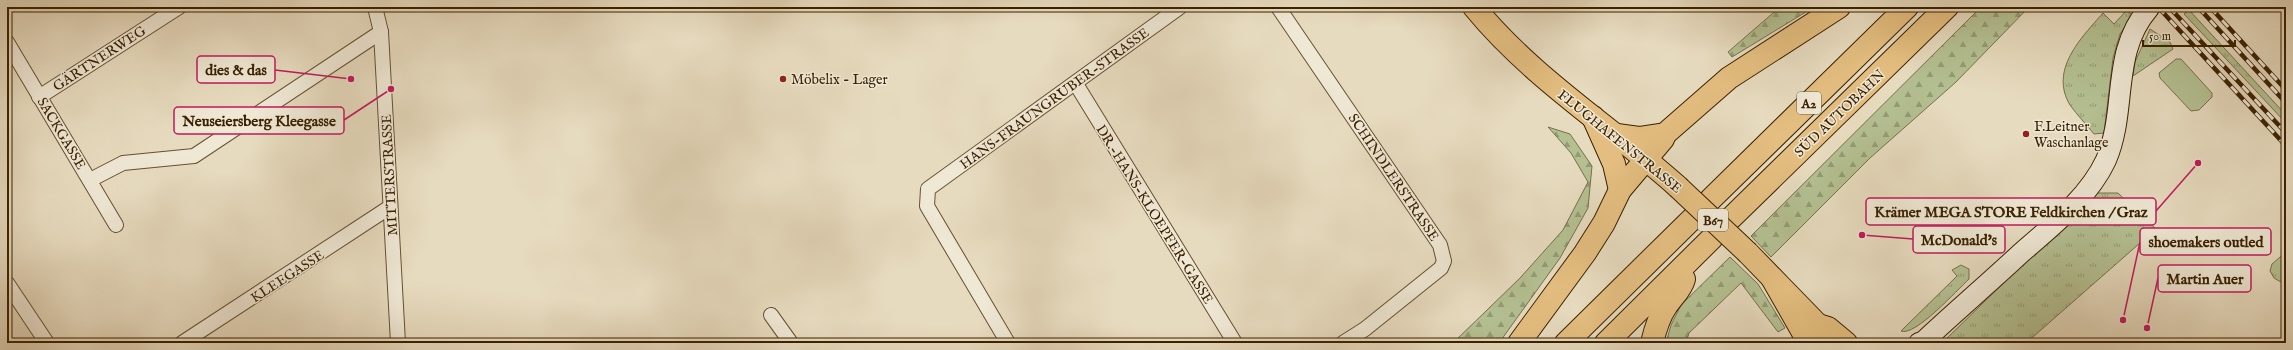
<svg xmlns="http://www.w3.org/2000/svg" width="2293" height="350" viewBox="0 0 2293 350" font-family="'IM FELL English',serif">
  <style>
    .grass { fill: url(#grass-tufts); stroke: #777049 }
    .forest { fill: url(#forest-firs); stroke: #777049 }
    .pitch { fill: #b4c092; stroke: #777049 }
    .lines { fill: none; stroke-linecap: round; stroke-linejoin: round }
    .street-casing { stroke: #655030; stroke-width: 16 }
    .secondary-casing { stroke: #3a2100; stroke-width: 22 }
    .primary-casing { stroke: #3a2100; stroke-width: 24 }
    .highway-casing { stroke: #3a2100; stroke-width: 24 }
    .street { stroke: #efe8d5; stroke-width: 14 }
    .secondary { stroke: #efe8d5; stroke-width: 20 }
    .primary { stroke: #e4be80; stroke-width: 22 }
    .highway { stroke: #e4be80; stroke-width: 22 }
    .rail-casing { stroke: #3a2100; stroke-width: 4.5 }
    .rail { stroke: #efe8d5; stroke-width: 3; stroke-dasharray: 9; stroke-linecap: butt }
    .primary-bridge-casing { stroke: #3a2100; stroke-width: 24; stroke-linecap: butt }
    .primary-bridge { stroke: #e4be80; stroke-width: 22 }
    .poi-dot { fill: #8f2418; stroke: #efe8d5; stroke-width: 1.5 }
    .labels { text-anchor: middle; stroke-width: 3; stroke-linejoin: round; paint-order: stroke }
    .shield { fill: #efe8d5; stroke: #705d40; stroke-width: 1 }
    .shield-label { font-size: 13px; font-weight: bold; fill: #3a2100 }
    .street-label { font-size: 14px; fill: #3a2100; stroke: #efe8d5 }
    .poi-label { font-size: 14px; fill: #3a2100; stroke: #efe8d5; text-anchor: start }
    .leader { fill: none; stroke: #c2185b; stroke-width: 1.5 }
    .callout-dot { fill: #c2185b; stroke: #efe8d5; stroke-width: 1.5 }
    .callout { fill: #efe8d5; stroke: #c2185b; stroke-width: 1.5 }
    .callout-label { font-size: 15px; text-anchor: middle; font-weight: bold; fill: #3a2100 }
  </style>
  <defs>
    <pattern id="grass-tufts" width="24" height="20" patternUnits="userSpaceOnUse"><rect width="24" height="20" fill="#b4c092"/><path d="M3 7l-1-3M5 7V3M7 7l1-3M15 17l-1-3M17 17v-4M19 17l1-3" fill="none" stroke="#939c75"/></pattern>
    <pattern id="forest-firs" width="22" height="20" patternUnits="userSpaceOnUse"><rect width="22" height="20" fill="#b4c092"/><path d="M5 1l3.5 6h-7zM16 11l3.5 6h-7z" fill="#939c75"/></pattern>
  </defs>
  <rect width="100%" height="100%" fill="#e7dbbf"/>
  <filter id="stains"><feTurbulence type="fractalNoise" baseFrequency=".005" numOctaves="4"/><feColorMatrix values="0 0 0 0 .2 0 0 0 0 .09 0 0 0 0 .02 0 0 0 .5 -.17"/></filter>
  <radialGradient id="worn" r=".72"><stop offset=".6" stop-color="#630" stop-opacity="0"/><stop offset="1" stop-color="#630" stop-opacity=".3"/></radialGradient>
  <g class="grass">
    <path d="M2127 10 2133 16 2120 34 2113 58 2104 133 2094 134C2087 125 2077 115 2070 105 2049 70 2081 38 2103 13L2114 24Z"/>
    <polygon points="2189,10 2286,115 2286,123 2184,14"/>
    <polygon points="2150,29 2170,42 2173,49 2133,76 2135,62"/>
    <polygon points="2096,193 2118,193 2156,229 2026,343 1942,343"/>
    <polygon points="2286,252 2286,285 2274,278 2270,271 2272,264"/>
    <path d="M1961 265 1969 269V279C1958 289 1915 337 1901 331L1957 276 1952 270Z"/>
  </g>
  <g class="forest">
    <polygon points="1780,7 1814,7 1732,57 1728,52"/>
    <polygon points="1981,7 2029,7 1956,82 1870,158 1771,257 1751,236"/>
    <polygon points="1548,127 1570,134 1592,166 1588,208 1560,258 1499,343 1453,343 1520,278 1563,230 1588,182 1571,153"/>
    <polygon points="1730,257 1758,284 1785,328 1778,332 1741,283 1689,333 1686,343 1666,343 1671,325 1681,305"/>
  </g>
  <polygon class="pitch" points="2176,59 2181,59 2212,93 2212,97 2199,110 2191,111 2160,78 2159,73"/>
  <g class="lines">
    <defs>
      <g id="street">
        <polyline points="375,7 381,32 398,343"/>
        <polyline points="1278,7 1440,245 1444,261 1441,268 1365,329 1343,343"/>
        <polyline points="7,42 116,225"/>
        <polyline points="1076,84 1235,343"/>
        <polyline points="39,97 179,7"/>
        <polyline points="90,180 123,163 194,156 381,32"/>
        <polyline points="7,283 47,343"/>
        <polyline points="771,315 791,343"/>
        <polyline points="182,343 390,207"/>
        <polyline points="1008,343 927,206 928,189 1180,7"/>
      </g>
      <path id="secondary" d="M1919 343 1924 341C1956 311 1989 283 2021 253 2051 227 2089 197 2106 160 2128 109 2110 53 2149 8"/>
      <g id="primary">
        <path d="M1474 7C1532 78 1610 126 1678 187"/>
        <polyline points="1748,253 1818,325 1821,335 1826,343"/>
        <polyline points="1818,325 1828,328 1846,343"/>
      </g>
      <g id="highway">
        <polyline points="1593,117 1614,164 1620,190"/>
        <polyline points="1617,135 1639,138 1665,134 1729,78 1839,7"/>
        <polyline points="1711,199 1907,7"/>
        <polyline points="1731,218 1947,7"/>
        <polyline points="1772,278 1809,343"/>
        <polyline points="1519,343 1585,253 1604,223 1620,190 1663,139 1665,134"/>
        <polyline points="1566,343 1692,219"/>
        <polyline points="1606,343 1712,238"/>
        <path d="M1652 343C1655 330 1659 316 1667 305 1673 296 1681 290 1684 279"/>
      </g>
    </defs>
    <use href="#street" class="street-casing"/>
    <use href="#secondary" class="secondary-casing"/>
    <use href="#primary" class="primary-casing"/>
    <use href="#highway" class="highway-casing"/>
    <use href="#street" class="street"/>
    <use href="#secondary" class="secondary"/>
    <use href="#primary" class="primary"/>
    <use href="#highway" class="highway"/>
    <defs>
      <g id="rail">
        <polyline points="2158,7 2286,146"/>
        <polyline points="2169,7 2286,133"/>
        <polyline points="2198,7 2286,103"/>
        <polyline points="2210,7 2286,90"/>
      </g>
    </defs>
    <use href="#rail" class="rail-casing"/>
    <use href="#rail" class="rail"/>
    <defs>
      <polyline id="primary-bridge" points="1678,187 1748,253"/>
    </defs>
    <use href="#primary-bridge" class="primary-bridge-casing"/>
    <use href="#primary-bridge" class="primary-bridge"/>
  </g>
  <g class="poi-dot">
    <circle cx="783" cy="79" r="4"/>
    <circle cx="2026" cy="134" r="4"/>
  </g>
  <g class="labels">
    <g class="shield">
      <rect x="1797" y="92" width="24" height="22" rx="3"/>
      <rect x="1698" y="209" width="30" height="22" rx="3"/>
    </g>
    <g class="shield-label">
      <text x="1809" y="108">A2</text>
      <text x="1713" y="225">B67</text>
    </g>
    <g class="street-label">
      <text transform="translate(99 58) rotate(-33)" y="5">GÄRTNERWEG</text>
      <text transform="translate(1054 98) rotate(-36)" y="5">HANS-FRAUNGRUBER-STRASSE</text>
      <text transform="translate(1839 113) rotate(-44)" y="5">SÜD AUTOBAHN</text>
      <text transform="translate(62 133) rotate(59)" y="5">SACKGASSE</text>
      <text transform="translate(1620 141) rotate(39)" y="5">FLUGHAFENSTRASSE</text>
      <text transform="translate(389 175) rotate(-93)" y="5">MITTERSTRASSE</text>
      <text transform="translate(1394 177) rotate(56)" y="5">SCHINDLERSTRASSE</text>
      <text transform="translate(1155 214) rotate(58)" y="5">DR.-HANS-KLOEPFER-GASSE</text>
      <text transform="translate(287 276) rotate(-33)" y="5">KLEEGASSE</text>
    </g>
    <g class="poi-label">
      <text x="791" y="84">Möbelix - Lager</text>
      <text x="2034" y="131">F.Leitner<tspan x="2034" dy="16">Waschanlage</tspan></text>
    </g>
  </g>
  <path class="leader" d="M351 79L275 70M391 89L344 120M2198 163L2156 211M1862 235L1913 239M2123 320L2140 242M2147 328L2158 278"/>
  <g class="callout-dot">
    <circle cx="351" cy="79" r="4"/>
    <circle cx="391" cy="89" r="4"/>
    <circle cx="2198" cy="163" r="4"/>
    <circle cx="1862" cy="235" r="4"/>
    <circle cx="2123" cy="320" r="4"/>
    <circle cx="2147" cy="328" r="4"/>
  </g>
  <g class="callout">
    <rect x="197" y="56" width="78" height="27" rx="4"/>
    <rect x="174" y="107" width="170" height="27" rx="4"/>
    <rect x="1866" y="198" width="290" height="27" rx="4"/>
    <rect x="1913" y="226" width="92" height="27" rx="4"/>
    <rect x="2140" y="228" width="131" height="27" rx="4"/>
    <rect x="2158" y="265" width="93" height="27" rx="4"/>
  </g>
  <g class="callout-label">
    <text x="236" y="75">dies &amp; das</text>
    <text x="259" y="126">Neuseiersberg Kleegasse</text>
    <text x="2011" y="217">Krämer MEGA STORE Feldkirchen / Graz</text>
    <text x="1959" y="245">McDonald's</text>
    <text x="2206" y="247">shoemakers outled</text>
    <text x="2205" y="284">Martin Auer</text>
  </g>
  <rect width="2293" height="350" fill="none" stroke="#e7dbbf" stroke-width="24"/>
  <rect x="8" y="8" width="2277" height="334" fill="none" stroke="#3a2100" stroke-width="2"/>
  <rect x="12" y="12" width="2269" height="326" fill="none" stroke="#3a2100"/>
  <path d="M2143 40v6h92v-6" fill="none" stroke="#3a2100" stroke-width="2"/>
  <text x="2149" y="40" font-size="12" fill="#3a2100" stroke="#efe8d5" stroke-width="3" paint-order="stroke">50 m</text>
  <rect width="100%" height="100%" filter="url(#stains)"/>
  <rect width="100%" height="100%" fill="url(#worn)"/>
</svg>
